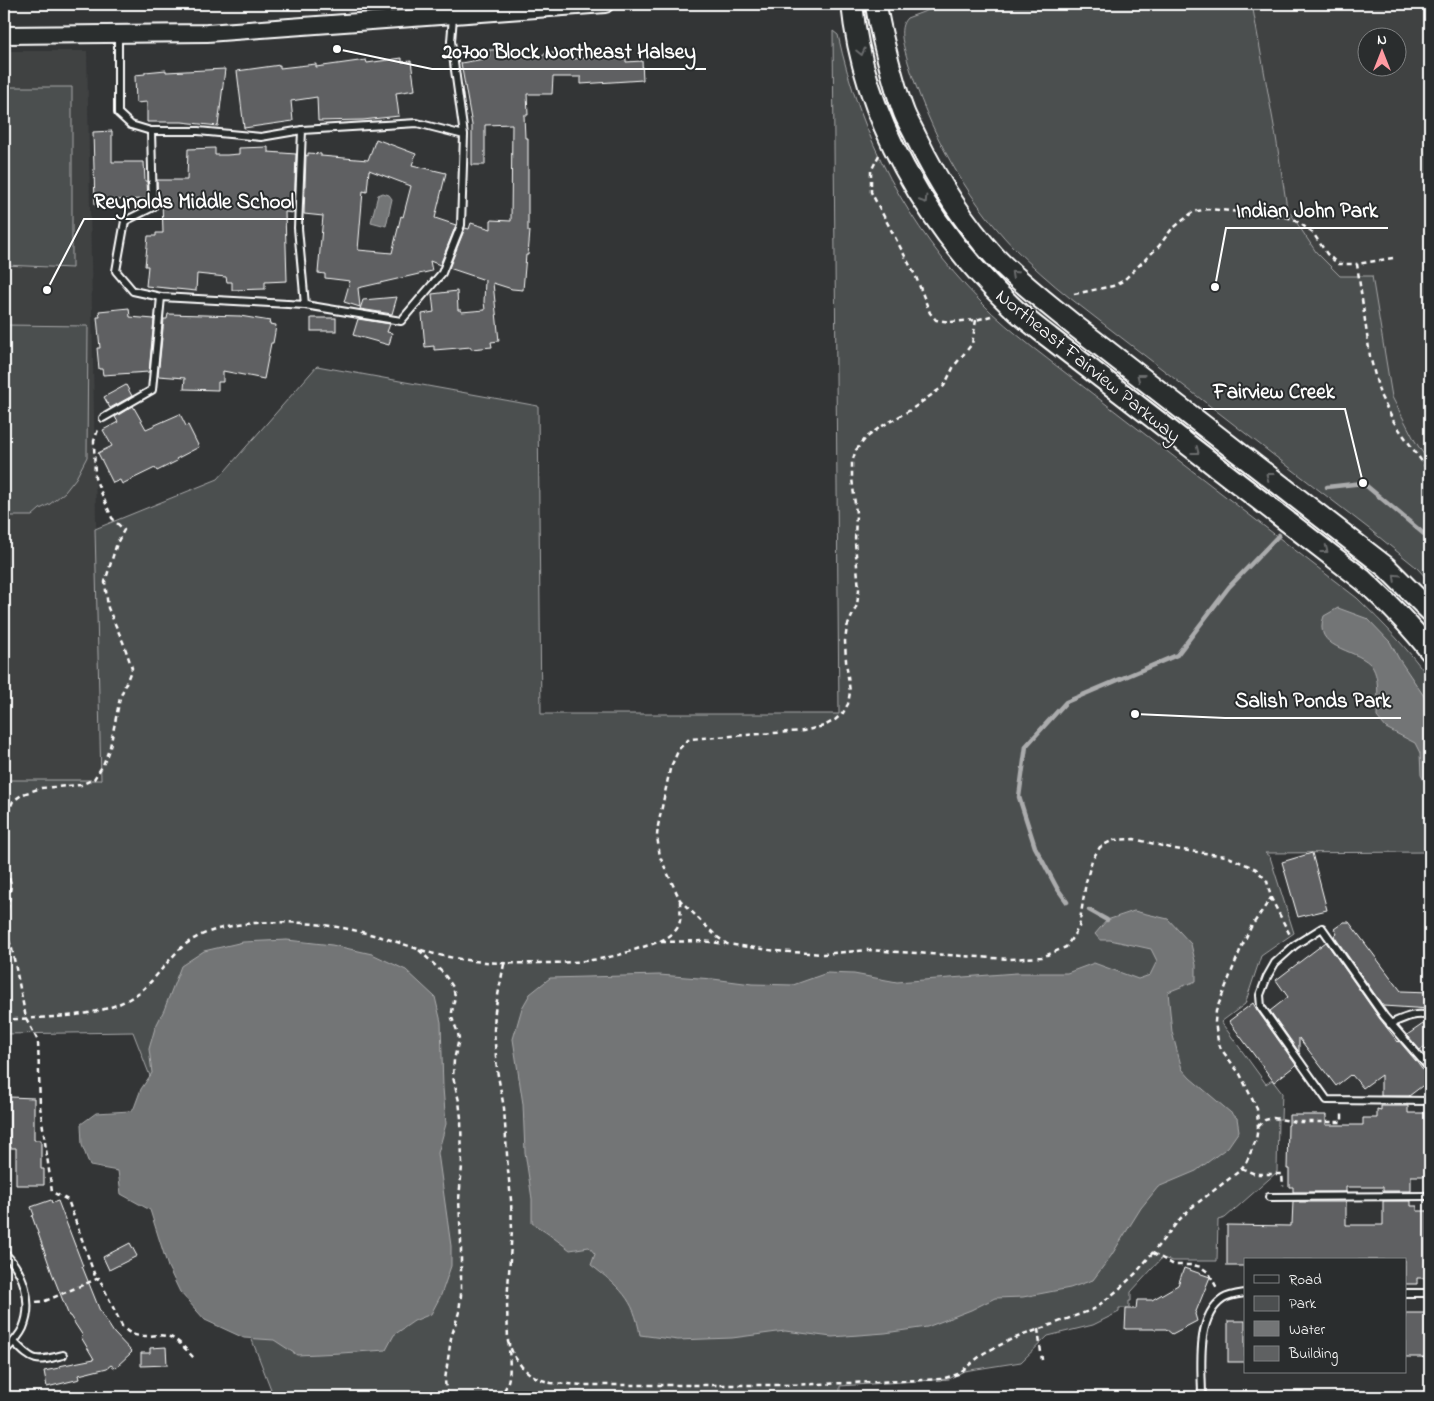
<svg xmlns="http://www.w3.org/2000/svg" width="1434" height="1401" viewBox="0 0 1434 1401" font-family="'Indie Flower',sans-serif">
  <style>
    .built { fill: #404243; fill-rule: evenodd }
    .green { fill: #4c4f50; stroke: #a6a7a8 }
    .water { fill: #737576; stroke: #abacad }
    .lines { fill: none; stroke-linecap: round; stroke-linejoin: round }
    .stream { stroke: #abacad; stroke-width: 4.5 }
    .building { fill: #5f6162; stroke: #fff; fill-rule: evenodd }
    .service-casing { stroke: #fff; stroke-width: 10 }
    .tertiary-casing { stroke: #fff; stroke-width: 20 }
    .primary-casing { stroke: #fff; stroke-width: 24 }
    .path { stroke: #fff; stroke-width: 2.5; stroke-dasharray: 5 4; stroke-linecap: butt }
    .service { stroke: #2a2d2e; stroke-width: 6 }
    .tertiary { stroke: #2a2d2e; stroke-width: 16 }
    .primary { stroke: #2a2d2e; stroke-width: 20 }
    .oneway { stroke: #6a6c6d }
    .labels { text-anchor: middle; stroke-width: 4; stroke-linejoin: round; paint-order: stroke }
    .street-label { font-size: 20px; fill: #fff; stroke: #2a2d2e }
    .leader { fill: none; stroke: #fff; stroke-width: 2 }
    .callout-dot { fill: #fff; stroke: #2a2d2e; stroke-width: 2 }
    .callout-label { font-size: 21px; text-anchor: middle; font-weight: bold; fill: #fff; stroke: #2a2d2e; stroke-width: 4; stroke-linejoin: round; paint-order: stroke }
  </style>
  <rect width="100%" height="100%" fill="#333536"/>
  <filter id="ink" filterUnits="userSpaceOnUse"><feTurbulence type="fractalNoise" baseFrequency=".02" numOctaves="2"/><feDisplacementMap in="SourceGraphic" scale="10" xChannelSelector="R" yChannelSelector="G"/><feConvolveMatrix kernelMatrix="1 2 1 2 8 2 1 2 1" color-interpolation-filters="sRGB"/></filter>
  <g filter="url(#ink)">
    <g class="built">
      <path d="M1252 4H1430V464L1415 441 1392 397 1372 276H1340L1316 252 1287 208 1276 137ZM1366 38H1396V68H1366Z"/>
      <polygon points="4,51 87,51 101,780 4,780"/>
    </g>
    <g class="green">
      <path d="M983 4H1252L1276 137 1287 208 1316 252 1340 276H1372L1392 397 1415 441 1430 464V582L1416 567 1368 528 1070 298C1050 282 1031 265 1013 247 964 195 929 130 908 62 905 49 896 29 907 18L934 8Z"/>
      <path d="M833 31 838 35C860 136 908 228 980 301 996 318 1014 332 1032 347L1357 598C1384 624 1408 649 1430 679V852L1265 853 1270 857 1294 933 1261 956 1245 1004 1221 1022 1266 1084 1272 1080 1282 1093 1281 1119H1278L1277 1172 1225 1218 1218 1220 1217 1261H1173L1162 1258 1131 1292V1301H1129V1307L1126 1308H1119V1312L1093 1325 1048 1336 1021 1362 964 1371 949 1379 840 1386V1397H274L133 1032 4 1034V780H101L95 529 218 479 317 366 538 406 541 714H839Z"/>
      <polygon points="4,87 72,87 72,268 4,265"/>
      <polygon points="4,325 88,326 87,457 76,478 65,492 50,504 40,509 32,516 4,516"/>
      <polygon points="4,540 5,540 7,595 4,602"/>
    </g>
    <g class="water">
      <polygon points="383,193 389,195 392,199 386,226 371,222 378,195"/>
      <path d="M1338 608 1368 619 1390 642 1399 659 1430 705V792L1421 775 1420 753 1415 743 1386 728 1377 717C1377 702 1381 675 1370 664 1354 648 1312 649 1324 616Z"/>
      <path d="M1134 911 1168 919 1191 944 1196 965V981L1168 992 1172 1032 1182 1069 1190 1078 1237 1118 1239 1131 1228 1147 1196 1171 1158 1187 1141 1208 1111 1256 1093 1280 1070 1288 1023 1297 995 1298 971 1310 927 1327 885 1333 832 1337 785 1331 732 1338 678 1340 640 1335C634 1298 619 1287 591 1265L595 1254 589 1247 570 1250 547 1233 532 1223V1199L525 1152 523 1104 513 1039 522 1008 530 994 550 978 659 975 713 979 752 984 793 985 827 973 854 974 897 982 1016 973H1067L1094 963 1138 979 1150 975 1157 961 1151 949 1110 940H1100L1095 934 1107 920Z"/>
      <polygon points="287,940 332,945 372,954 406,970 435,997 441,1022 443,1088 446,1124 438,1153 451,1246 451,1266 441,1295 431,1314 414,1321 394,1335 386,1350 341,1353 297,1355 274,1340 244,1338 205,1320 180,1292 168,1267 150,1210 121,1194 118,1171 90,1166 82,1145 81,1124 96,1113 130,1111 134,1108 141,1089 152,1073 149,1049 155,1028 164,1010 181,966 204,951 243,942"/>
    </g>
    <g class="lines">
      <g class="stream">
        <polyline points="1327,487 1363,483 1430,539"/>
        <polyline points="1067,902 1057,888 1035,847 1019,797 1026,746 1066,702 1177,655 1229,587 1279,535"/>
        <polyline points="1089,910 1107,920"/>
      </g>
    </g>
    <g class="building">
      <polygon points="522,49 523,57 545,55 545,53 572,53 572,59 626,55 626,62 642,61 643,80 581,84 581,77 553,77 552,94 527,94 528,115 524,115 525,138 528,138 528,231 530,231 528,255 526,255 523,290 512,289 493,283 499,341 491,342 492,347 471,349 471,347 434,350 434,346 425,347 422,314 434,312 432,294 457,291 458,310 461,310 461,312 485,310 484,302 485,280 449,268 465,228 469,229 471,223 491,229 491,220 511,221 512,124 485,125 485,165 472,165 472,125 461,63 489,58 489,50"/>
      <polygon points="402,58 402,62 411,61 415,90 396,93 399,116 363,120 318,121 317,97 291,101 293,121 244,128 237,71 280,65 280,68 316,64 316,67 366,60 367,63"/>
      <polygon points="225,69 218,126 182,122 147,122 147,102 136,103 135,75 145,74 145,72 166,70 166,72"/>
      <polygon points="112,131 112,162 144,162 145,181 147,181 148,199 113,200 114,205 95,205 93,132"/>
      <path d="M376 139 416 154 412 165 446 173 435 218 456 225 440 265 430 261 432 271 358 288 360 307 344 302 350 281 325 278V274L318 273 323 216 304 214 306 155 308 156V153L321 154V156L368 160ZM369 170 411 186 403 217 401 216 392 253 358 250 363 191 367 192Z"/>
      <polygon points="268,147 268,152 296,154 294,213 285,212 287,281 265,282 265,289 232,290 232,282 227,282 226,277 197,274 196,291 146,286 148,266 145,266 148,236 156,236 156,233 163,233 162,199 158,199 157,180 187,180 188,149 215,148 215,155 227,155 239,154 239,148"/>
      <polygon points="397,297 392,314 360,309 363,300"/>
      <polygon points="129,308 130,317 154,319 149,372 103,375 102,369 99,369 97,348 100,348 97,317 100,317 99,311"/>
      <polygon points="168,314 240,316 270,321 269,324 276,325 275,332 273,343 271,343 264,379 223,371 223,382 218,382 218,390 184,389 185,378 158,376 164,319 167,319"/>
      <rect x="311" y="318" width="25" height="13"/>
      <polygon points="358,319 390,324 387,332 392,333 389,345 353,335"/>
      <polygon points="126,385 132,396 110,408 104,397"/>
      <polygon points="133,406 146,429 180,414 186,426 188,425 199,447 176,459 177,461 157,471 155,468 122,484 120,480 113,483 98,453 112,446 103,430 118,422 115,417"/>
      <polygon points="1312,853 1327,910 1298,917 1282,862"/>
      <polygon points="1344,922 1349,922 1401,991 1430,992 1430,1009 1383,1006 1334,936 1337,934 1334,929"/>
      <polygon points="1326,942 1380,1019 1398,1042 1399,1041 1416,1061 1430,1080 1409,1096 1381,1096 1381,1075 1363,1088 1352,1075 1351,1076 1350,1075 1336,1086 1299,1038 1299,1052 1270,1011 1288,997 1276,980"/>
      <polygon points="1253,1003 1257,1010 1296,1065 1274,1082 1229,1021"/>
      <polygon points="1423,1024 1430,1033 1430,1043 1420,1050 1407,1035"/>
      <polygon points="10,1097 34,1098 34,1140 41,1140 41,1169 44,1169 44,1185 16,1185 16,1148 10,1148"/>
      <polygon points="1381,1106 1408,1106 1408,1113 1428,1113 1427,1176 1411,1176 1411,1191 1383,1191 1383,1187 1346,1187 1346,1192 1293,1192 1293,1187 1289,1187 1289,1169 1287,1169 1288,1125 1289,1125 1289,1115 1326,1115 1326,1125 1363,1125 1363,1118 1377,1118 1377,1109 1381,1110"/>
      <polygon points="51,1200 52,1203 58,1201 83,1266 82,1266 100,1311 114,1333 132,1352 115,1368 111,1365 107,1368 79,1375 80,1379 47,1387 44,1371 59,1368 59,1366 94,1359 81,1337 83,1336 70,1316 69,1316 52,1273 32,1216 34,1215 31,1207"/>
      <polygon points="1383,1201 1411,1201 1411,1206 1417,1206 1417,1211 1430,1211 1430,1278 1417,1278 1417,1284 1405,1284 1405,1260 1245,1260 1245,1266 1227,1266 1227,1225 1290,1226 1290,1224 1292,1224 1293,1202 1346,1202 1346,1225 1383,1225"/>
      <polygon points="130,1243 137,1256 109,1270 103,1257"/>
      <polygon points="1184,1268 1210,1277 1195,1314 1197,1321 1172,1334 1166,1329 1125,1329 1126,1309 1136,1309 1137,1300 1152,1300 1178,1285"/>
      <rect x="1405" y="1313" width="25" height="44"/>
      <rect x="1228" y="1321" width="17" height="41"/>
      <polygon points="166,1347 167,1365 141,1366 141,1353 150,1353 150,1348"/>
    </g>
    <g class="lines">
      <defs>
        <g id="service">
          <polyline points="118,35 118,113 131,125 151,131 153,207 125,221 116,271 133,291 161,297 305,305 298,228 302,130 417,123 464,135 451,41 453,17"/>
          <polyline points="151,131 198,131 261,137 302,130"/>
          <polyline points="305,305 401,321 442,273 461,225 464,135"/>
          <polyline points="103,418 152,390 161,297"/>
          <path d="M1390 1024C1404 1018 1415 1012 1430 1016"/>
          <polyline points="1430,1069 1384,1016 1322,928 1295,945 1275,963 1267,977 1260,995 1261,1007 1327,1100 1430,1101"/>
          <polyline points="1269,1197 1430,1196"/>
          <path d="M4 1253C23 1270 34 1302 23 1328 19 1337 11 1345 4 1352"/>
          <polyline points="1405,1293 1430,1293"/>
          <path d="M14 1342C34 1363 36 1362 63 1355"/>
          <path d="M1202 1397C1202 1369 1195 1317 1223 1299 1229 1295 1238 1294 1245 1293"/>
        </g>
        <polyline id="tertiary" points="4,35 207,33 605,4"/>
        <g id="primary">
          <path d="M852 4C863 117 928 227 1009 304 1022 317 1036 327 1050 338L1363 580C1387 602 1410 625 1430 651"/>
          <path d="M876 4C878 20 882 36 886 52 891 71 896 91 903 110 906 119 912 128 916 137 937 180 963 222 995 257 1020 283 1048 304 1075 326L1386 567 1430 611"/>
        </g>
      </defs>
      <use href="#service" class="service-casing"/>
      <use href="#tertiary" class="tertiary-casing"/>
      <use href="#primary" class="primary-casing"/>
      <g class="path">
        <polyline points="879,155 871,171 871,192 916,277 930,313 936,320 950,322 976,320 991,316"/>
        <polyline points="1393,258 1357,264 1370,356 1380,395 1394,422 1430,473"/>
        <polyline points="1074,294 1113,286 1123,281 1159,246 1171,230 1193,212 1208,209 1275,215 1294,219 1313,233 1327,254 1338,264 1357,264"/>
        <polyline points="976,320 972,344 954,366 944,386 912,409 879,428 866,438 856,450 852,462 852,478 856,513 855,542 859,590 857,605 847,627 845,641 846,661 850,692 848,704 843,713 835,720 824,726 803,731 689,739 679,749 670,769 658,826 657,836 660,857 680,900 716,936 727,944 776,951 823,954 868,950 1010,959 1042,957 1066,947 1079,927 1086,882 1092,860 1100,847 1113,840 1134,839 1175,849 1226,856 1256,869 1267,881 1271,898 1291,937"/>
        <polyline points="4,822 13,801 23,794 41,788 81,785 94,779 103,765 110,747 120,698 132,668 123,642 108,608 105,582 117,543 124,530 112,518 95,478 94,441 99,427"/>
        <polyline points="4,861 11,884 5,930 12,949 26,1018 38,1041 40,1106 52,1192 68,1200 96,1279"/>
        <polyline points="661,942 703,941 725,944"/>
        <polyline points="4,947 12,949"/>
        <polyline points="419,950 444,974 453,987 455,996 452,1012 452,1018 458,1033 459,1039 454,1060 453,1077 459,1101 461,1118 462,1166 459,1199 461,1241 461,1295 459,1312 451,1338 445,1380 446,1391 450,1397"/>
        <polyline points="504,964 495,1011 494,1030 497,1070 504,1108 508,1170 511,1200 512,1230 507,1302 508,1342 514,1356 522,1367 530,1374 539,1379 551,1383 583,1385 787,1385 879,1382 942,1379 958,1374 984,1353 1010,1340 1094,1309 1118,1290 1136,1273 1180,1219 1191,1208 1238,1172 1246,1163 1256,1140 1258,1127 1257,1109 1240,1074 1221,1049 1218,1041 1215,1022 1216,1011 1241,948 1251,927 1271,898"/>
        <path d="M4 1020C47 1016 90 1020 129 999 150 988 163 965 180 949 210 920 274 920 314 924 335 926 356 930 377 936 401 942 424 953 449 957 479 963 509 964 539 963 565 963 589 962 614 956 624 954 633 950 643 947 655 943 671 939 678 927 682 919 680 909 680 901"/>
        <polyline points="1258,1127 1265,1120 1273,1118 1297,1122 1342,1122 1342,1111"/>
        <polyline points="1241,1168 1255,1174 1282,1174 1283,1186"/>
        <polyline points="1153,1253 1174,1265 1193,1265 1201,1267 1209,1273 1218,1290"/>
        <path d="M36 1302 45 1301 99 1278 122 1326C137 1344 153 1331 170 1337 180 1341 187 1351 194 1358"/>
        <polyline points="1038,1329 1042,1360"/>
        <path d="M498 1397C514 1384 509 1363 509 1343"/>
      </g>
      <use href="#service" class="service"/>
      <use href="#tertiary" class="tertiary"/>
      <use href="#primary" class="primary"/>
    </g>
    <defs><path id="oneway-chevron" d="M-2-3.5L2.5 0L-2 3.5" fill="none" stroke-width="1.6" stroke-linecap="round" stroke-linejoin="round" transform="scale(1.25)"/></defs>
    <g class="oneway">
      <use href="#oneway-chevron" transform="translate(861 52) rotate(77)"/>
      <use href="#oneway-chevron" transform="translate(924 200) rotate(58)"/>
      <use href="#oneway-chevron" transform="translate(1014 274) rotate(-137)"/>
      <use href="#oneway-chevron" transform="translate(1140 377) rotate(-142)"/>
      <use href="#oneway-chevron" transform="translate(1196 451) rotate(38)"/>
      <use href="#oneway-chevron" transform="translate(1269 476) rotate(-142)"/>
      <use href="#oneway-chevron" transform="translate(1325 550) rotate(38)"/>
      <use href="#oneway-chevron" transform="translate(1396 577) rotate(-136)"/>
    </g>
  </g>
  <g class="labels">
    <g class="street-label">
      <text transform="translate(1089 365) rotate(39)" y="7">Northeast Fairview Parkway</text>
    </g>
  </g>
  <path class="leader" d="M337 49L432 69H706M47 290L84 219H304M1215 287L1226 228H1388M1363 483L1345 409H1203M1135 714L1225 718H1401"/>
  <g class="callout-dot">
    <circle cx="337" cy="49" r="5"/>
    <circle cx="47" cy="290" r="5"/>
    <circle cx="1215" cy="287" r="5"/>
    <circle cx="1363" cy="483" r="5"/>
    <circle cx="1135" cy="714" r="5"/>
  </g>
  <g class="callout-label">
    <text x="569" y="58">20700 Block Northeast Halsey</text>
    <text x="194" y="208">Reynolds Middle School</text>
    <text x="1307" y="217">Indian John Park</text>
    <text x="1274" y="398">Fairview Creek</text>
    <text x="1313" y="707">Salish Ponds Park</text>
  </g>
  <rect width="1434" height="1401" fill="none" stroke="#2a2d2e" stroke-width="20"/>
  <rect x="10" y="10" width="1414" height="1381" fill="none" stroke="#fff" stroke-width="2" filter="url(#ink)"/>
  <rect x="1244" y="1258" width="162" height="115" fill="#2a2d2e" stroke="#7f8182"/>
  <rect x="1254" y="1275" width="25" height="8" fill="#2a2d2e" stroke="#7f8182"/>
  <text x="1289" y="1284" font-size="15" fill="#ffffff">Road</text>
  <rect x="1254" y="1296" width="25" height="15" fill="#4c4f50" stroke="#7f8182"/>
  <text x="1289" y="1308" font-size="15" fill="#ffffff">Park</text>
  <rect x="1254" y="1321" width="25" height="15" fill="#737576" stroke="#7f8182"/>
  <text x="1289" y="1334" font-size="15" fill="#ffffff">Water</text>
  <rect x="1254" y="1346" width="25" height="15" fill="#5f6162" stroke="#7f8182"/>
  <text x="1289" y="1358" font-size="15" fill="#ffffff">Building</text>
  <g transform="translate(1382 52)"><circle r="24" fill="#2a2d2e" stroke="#7f8182"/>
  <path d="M0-4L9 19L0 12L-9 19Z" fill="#ff9aa2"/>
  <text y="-8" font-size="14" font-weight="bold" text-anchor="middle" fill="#ffffff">N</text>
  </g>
</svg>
